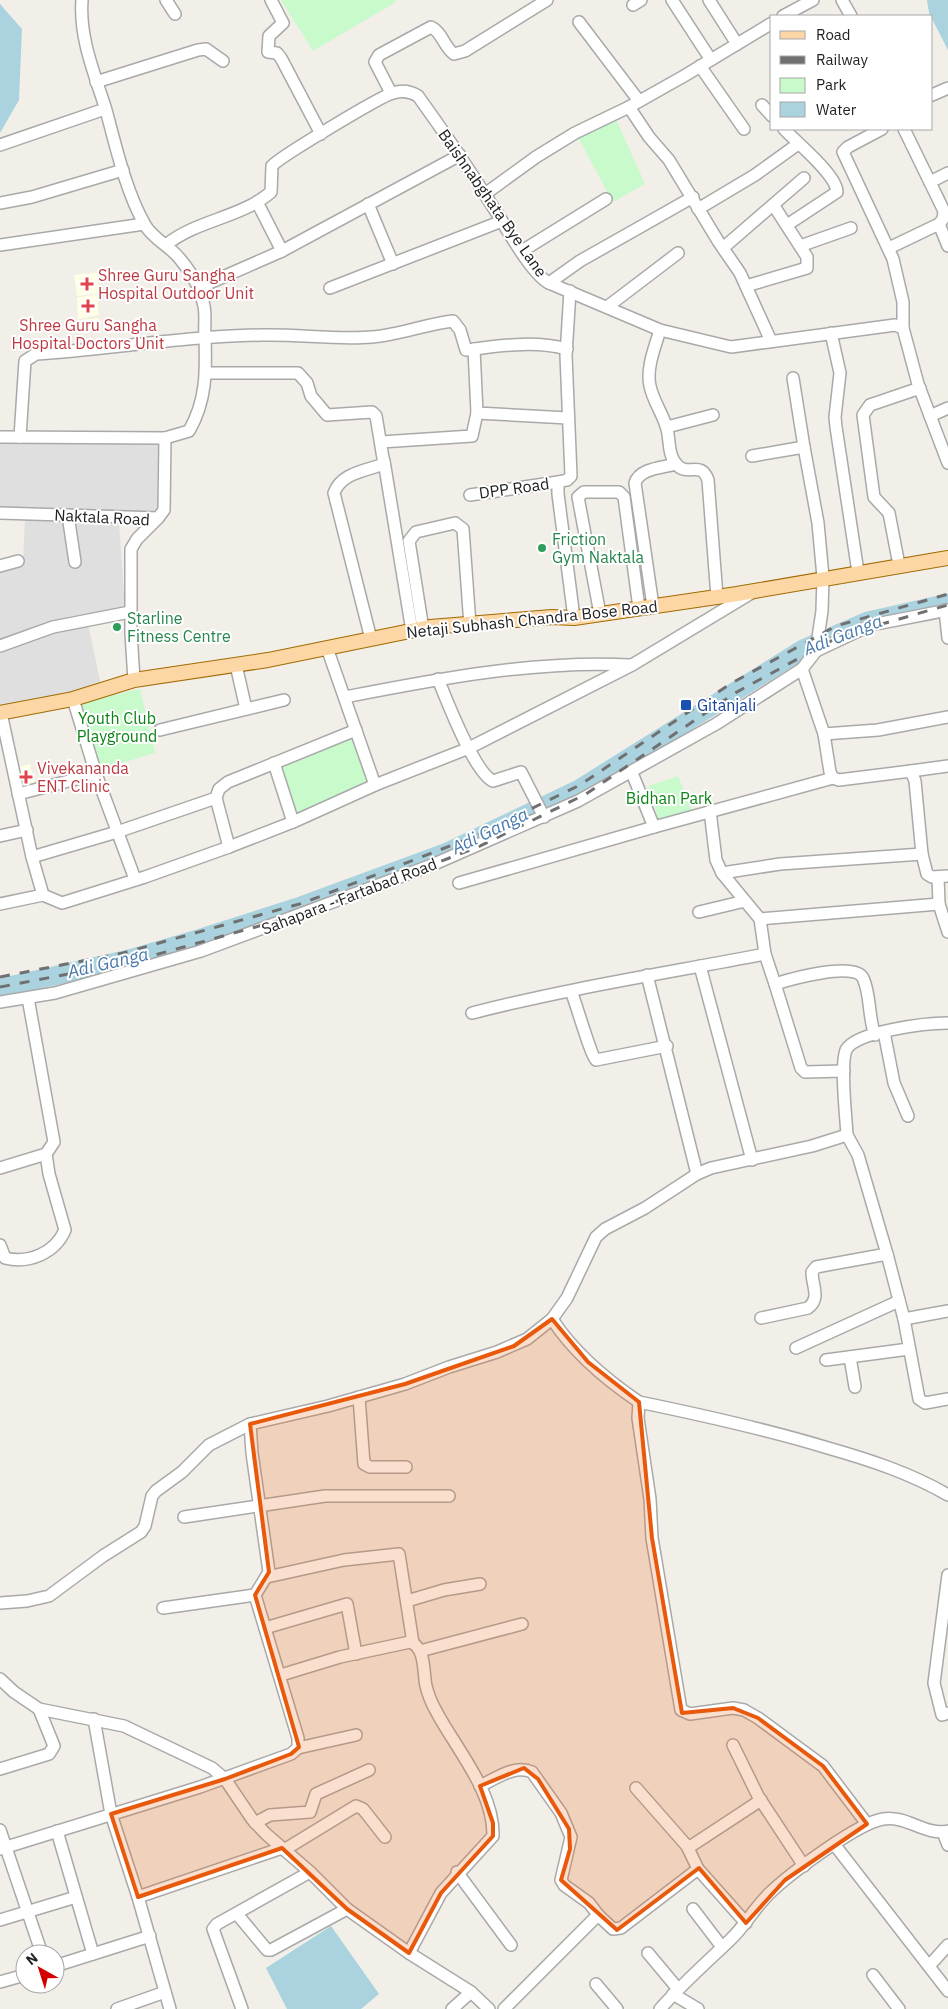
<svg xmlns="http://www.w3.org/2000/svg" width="948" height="2009" viewBox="0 0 948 2009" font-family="'IBM Plex Sans',sans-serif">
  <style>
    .residential { fill: #e0dfdf }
    .education { fill: #ffffe5 }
    .park { fill: #c8facc }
    .water { fill: #aad3df }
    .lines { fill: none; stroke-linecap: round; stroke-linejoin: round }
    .river { stroke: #aad3df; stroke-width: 19 }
    .minor-casing { stroke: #a9a9a9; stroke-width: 14 }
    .major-casing { stroke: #a06b00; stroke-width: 16 }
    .minor { stroke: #fff; stroke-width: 11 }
    .major { stroke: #fcd6a4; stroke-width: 14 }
    .rail { stroke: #707070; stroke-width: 3; stroke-dasharray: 10 10; stroke-linecap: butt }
    .marked { fill: #e8590c; fill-opacity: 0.2; stroke: #e8590c; stroke-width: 4; stroke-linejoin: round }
    .health-dot { fill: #e0444e; stroke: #fff; stroke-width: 2 }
    .leisure-dot { fill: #2e9e5b; stroke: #fff; stroke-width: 2 }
    .transit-dot { fill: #1a4fb4; stroke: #fff; stroke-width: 2 }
    .labels { text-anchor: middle; stroke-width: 4; stroke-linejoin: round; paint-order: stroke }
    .street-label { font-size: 16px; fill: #222; stroke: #fff }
    .health-label { font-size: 16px; fill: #be3a42; stroke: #fff; text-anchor: start }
    .leisure-label { font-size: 16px; fill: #27864d; stroke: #fff; text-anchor: start }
    .transit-label { font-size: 16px; fill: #164399; stroke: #fff; text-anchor: start }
    .park-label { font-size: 16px; fill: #0c8416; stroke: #fff }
    .water-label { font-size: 18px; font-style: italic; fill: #4a7aab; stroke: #fff }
  </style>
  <rect width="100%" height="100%" fill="#f2efe9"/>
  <g class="residential">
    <polygon points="0,443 158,443 157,514 0,509"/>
    <polygon points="25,519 119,522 125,608 72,616 0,640 0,570 23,564"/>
    <polygon points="88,624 102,690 0,711 0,649 48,632"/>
  </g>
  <g class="education">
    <polygon points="97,273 99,293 77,296 74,275"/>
    <polygon points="97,295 99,315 78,319 77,297"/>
    <polygon points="99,318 100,330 83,332 81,320"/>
    <polygon points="30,764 36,786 22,790 16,768"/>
  </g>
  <g class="park">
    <polygon points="281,0 395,0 396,2 313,51"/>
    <polygon points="615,117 645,184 613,202 577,136"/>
    <polygon points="140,689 155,753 95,771 79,703"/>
    <polygon points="355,734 373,784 295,817 278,762"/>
    <polygon points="678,776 692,811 659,821 648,786"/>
  </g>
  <g class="water">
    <polygon points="927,0 948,0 948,50 929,13"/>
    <polygon points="0,4 22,29 19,100 0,133"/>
    <polygon points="331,1926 379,1994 361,2009 287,2009 266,1968"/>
  </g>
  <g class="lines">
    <polyline class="river" points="0,988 129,959 201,938 301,906 445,853 579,789 803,649 868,621 948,603"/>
    <defs>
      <g id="minor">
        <path d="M82 0C79 38 95 75 106 110 116 147 126 192 145 225 153 239 170 246 180 259 191 272 201 289 204 306 206 315 204 326 205 336 206 370 207 400 189 431L165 438 164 510 158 518"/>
        <polyline points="166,0 175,14"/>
        <polyline points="271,0 283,23 269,36 268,52 277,53 281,58 321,134"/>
        <polyline points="672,0 711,60"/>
        <polyline points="709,0 737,44"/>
        <polyline points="842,0 851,16"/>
        <polyline points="633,5 641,0"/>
        <polyline points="783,16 813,0"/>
        <polyline points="579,22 639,101"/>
        <polyline points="700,66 744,129"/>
        <polyline points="96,82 198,50 206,49 223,61"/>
        <path d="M391 93 375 62 379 55 431 27C442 32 444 47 454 54L465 51 547 0"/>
        <polyline points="932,95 948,88"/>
        <polyline points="762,105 772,116"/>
        <polyline points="629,107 649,137 669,160 718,241 740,273 771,341"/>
        <path d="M784 129C796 142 837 175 837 192L787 225"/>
        <polyline points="882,129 848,147 843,152 893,259 903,302 903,328"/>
        <polyline points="0,145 105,109"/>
        <polyline points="930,182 948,173"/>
        <polyline points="485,194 536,157 575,133 629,107 684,76 772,23"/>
        <polyline points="257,202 282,251"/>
        <polyline points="0,203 32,197 123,170"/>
        <polyline points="368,204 393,264"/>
        <polyline points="698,209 755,175 798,144"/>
        <polyline points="939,224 948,246"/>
        <polyline points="0,245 144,224"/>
        <path d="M166 245C196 220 241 218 271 192L272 166C278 158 381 96 393 93 402 90 410 91 418 96 444 132 469 169 493 207 505 225 531 274 549 283L660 330 731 347 895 325 903 328 918 384 948 463"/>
        <polyline points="800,246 851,228"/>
        <polyline points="723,248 804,178"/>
        <polyline points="889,248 939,224 943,219 944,211 904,129"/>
        <polyline points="522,251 606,199"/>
        <polyline points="549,283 580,261 693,197"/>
        <polyline points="746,286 807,268 807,257 774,206"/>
        <polyline points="198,288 282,251 460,155"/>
        <polyline points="330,288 502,221"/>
        <polyline points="570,291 566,355 571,476 567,480 558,482 558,494 574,618"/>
        <polyline points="607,307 678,253"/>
        <path d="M660 330C655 347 646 368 650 386 653 401 663 414 667 429 670 441 668 456 677 465 688 477 701 460 708 480L717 597"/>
        <polyline points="831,333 840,373 835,417 836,427 858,572"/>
        <polyline points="474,349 477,413 568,418"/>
        <path d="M206 373H298L307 383 311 396 327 415 372 412 376 416 384 464C365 471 341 473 334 493L371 639"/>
        <polyline points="793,378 804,447"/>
        <polyline points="930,416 948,408"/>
        <polyline points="667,427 713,415"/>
        <polyline points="0,437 165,438"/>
        <path d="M20 437 25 361 36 354C111 349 186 336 262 335 299 334 335 340 372 337 399 335 426 324 453 321L460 330 466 350C500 346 533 340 567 349"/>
        <polyline points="381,442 472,436 477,413"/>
        <polyline points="384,461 412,631"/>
        <polyline points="470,495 558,482"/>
        <polyline points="0,513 158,518 137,539 131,549 131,633 134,680"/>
        <polyline points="68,515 75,562"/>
        <polyline points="899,565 889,513 874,497 863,415 870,405 920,388"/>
        <polyline points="0,566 18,561"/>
        <path d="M653 606 635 483C640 468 662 468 676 464"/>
        <polyline points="945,610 948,638"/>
        <polyline points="600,614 578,497 584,492 619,492 624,497 639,608"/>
        <polyline points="423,629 409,541 416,532 455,523 463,529 470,625"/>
        <polyline points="0,646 53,627 130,612"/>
        <polyline points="327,648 375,785 469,748 632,665 753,592"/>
        <polyline points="816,651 871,625 948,610"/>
        <polyline points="236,665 246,709"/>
        <polyline points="802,669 824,734 830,772 833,778 839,780 911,771 915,781 922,854 927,874 932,877 948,876"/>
        <path d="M438 679C447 701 474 772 493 781L521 772 544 817"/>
        <path d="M345 697C437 679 536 660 630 665"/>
        <polyline points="73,699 96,774 135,879"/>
        <polyline points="1,713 32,857 43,895"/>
        <polyline points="160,730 284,700"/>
        <polyline points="356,730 228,782 219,789 216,798 229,847 293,822 375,785"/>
        <polyline points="824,734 878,730 948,717"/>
        <polyline points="274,763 293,822"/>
        <polyline points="911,771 948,766"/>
        <polyline points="632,773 654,827 833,778"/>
        <polyline points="18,794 96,774"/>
        <polyline points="710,811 716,860 722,873 745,901"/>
        <polyline points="0,836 27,830"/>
        <polyline points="32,857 117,832 216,798"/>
        <polyline points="722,873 780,864 922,854"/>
        <polyline points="938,877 939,904 948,932"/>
        <polyline points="459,883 654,827"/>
        <polyline points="0,904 43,895 62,903 145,877 229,847"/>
        <polyline points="760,919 939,904"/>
        <polyline points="765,954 775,984"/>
        <polyline points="700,966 752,1160"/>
        <polyline points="647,975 697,1174"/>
        <path d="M571 991C576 1003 591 1056 596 1060L667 1046"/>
        <polyline points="0,1002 55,993 201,951 432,865 578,801 716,724 802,669 816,651 822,611 823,577 818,523 804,447 752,456"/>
        <path d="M472 1013C569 988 667 973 765 954L760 919 745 901 699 912"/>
        <polyline points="884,1032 894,1083 908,1116"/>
        <path d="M844 1071 805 1072 801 1068 775 984C791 979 855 961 863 978 871 995 868 1017 875 1035"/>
        <polyline points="847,1135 858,1155 887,1254 904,1319 919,1399 925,1403 948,1399"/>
        <polyline points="0,1168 46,1154 54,1142 28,998"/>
        <path d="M0 1245 5 1258C29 1264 55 1253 65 1230L49 1174 46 1154"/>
        <path d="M761 1318 808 1308C821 1298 812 1286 812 1272L816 1267 887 1254"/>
        <path d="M552 1319C574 1353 605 1379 639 1402L638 1418 650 1499 652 1538 681 1710 690 1714 733 1708 744 1710 758 1718 823 1766 867 1824"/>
        <polyline points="904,1319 948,1311"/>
        <polyline points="796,1348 899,1301"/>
        <polyline points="850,1357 855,1387"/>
        <polyline points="826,1360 909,1349"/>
        <polyline points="359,1397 364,1464 370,1467 406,1467"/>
        <path d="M639 1402C702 1415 766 1429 828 1448 870 1460 910 1473 948 1495"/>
        <polyline points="184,1517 325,1496 449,1496"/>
        <polyline points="948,1575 934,1683 942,1715 948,1713"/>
        <polyline points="267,1577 344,1560 399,1554 413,1643"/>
        <polyline points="407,1601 444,1590 480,1584"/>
        <path d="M0 1603 27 1601 49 1596 103 1556 141 1532 145 1526 152 1496 156 1491 182 1472 209 1445 250 1424 328 1406 405 1384 449 1367 497 1352 527 1339 552 1319 567 1298 596 1237 605 1229 645 1208 697 1174 711 1168 812 1146 847 1135C846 1117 840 1065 846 1050 856 1031 928 1023 948 1023"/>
        <polyline points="163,1608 255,1595"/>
        <polyline points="265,1628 347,1604 356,1654"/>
        <polyline points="420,1651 522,1624"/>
        <path d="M281 1675 340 1657 410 1642C426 1647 423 1673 426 1686 428 1694 432 1704 436 1711 456 1749 494 1791 493 1836L441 1893 409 1953"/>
        <polyline points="0,1679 14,1692 39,1709 124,1726 212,1768 225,1779 252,1819 266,1834 310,1872 347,1909 409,1953 471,1992 489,2009"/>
        <polyline points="94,1719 111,1814 138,1897 170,2009"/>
        <polyline points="733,1745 758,1796 804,1866"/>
        <polyline points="298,1748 356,1735"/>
        <polyline points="0,1769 49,1754 54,1746 39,1709"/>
        <path d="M480 1786C495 1779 515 1764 532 1772L561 1813 571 1837 561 1880 564 1885 589 1903 599 1916"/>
        <polyline points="636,1788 687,1846 698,1869"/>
        <polyline points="255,1823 270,1815 310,1812 316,1794 369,1770"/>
        <polyline points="0,1830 42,1954"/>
        <polyline points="57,1831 93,1954"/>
        <polyline points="943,1832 948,1845"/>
        <polyline points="834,1844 948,1991"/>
        <polyline points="688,1848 761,1800"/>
        <polyline points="0,1849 200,1787 291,1754 298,1748 298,1738 255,1595 269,1572 252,1453 250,1424"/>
        <polyline points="284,1850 356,1806 363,1809 385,1837"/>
        <polyline points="457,1872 511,1945"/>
        <polyline points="138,1897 282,1848"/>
        <polyline points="693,1909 722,1947"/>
        <polyline points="237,1914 267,1950 271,1950 347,1909"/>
        <polyline points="0,1920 76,1897"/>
        <polyline points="648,1953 678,1989"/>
        <polyline points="55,1966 150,1936"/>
        <polyline points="929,1966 948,1945"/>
        <polyline points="873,1975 899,2009"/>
        <polyline points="0,1982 25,1975"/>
        <polyline points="596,1984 617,2009"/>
        <polyline points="673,1994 698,2009"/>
        <polyline points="117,2009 165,1992"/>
        <polyline points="242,2009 213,1929 217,1924 310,1872"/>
        <polyline points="452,2009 471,1992"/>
        <polyline points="504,2009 594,1919 599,1916 613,1929 621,1928 698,1869 746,1923"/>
        <path d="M660 2009C682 1984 706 1963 730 1940 746 1925 756 1905 772 1891 791 1873 858 1823 883 1819 907 1815 925 1836 948 1831"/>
      </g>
      <polyline id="major" points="0,713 73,699 134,680 268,660 430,627 552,617 574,618 737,594 948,558"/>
    </defs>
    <use href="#minor" class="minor-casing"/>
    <use href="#major" class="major-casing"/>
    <use href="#minor" class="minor"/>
    <use href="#major" class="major"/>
    <g class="rail">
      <polyline points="0,977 123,953 303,903 473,837 580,785 730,684 836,626 948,594"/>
      <polyline points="0,987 126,963 306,913 478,847 586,794 735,693 840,636 948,605"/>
    </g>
  </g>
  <path class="marked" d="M552 1319 588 1362 639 1402 652 1538 682 1713 733 1708 758 1718 823 1766 867 1824 785 1880 746 1923 699 1868 617 1930 561 1880 570 1849 569 1829 538 1779 524 1768 480 1786 493 1823V1836L441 1893 409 1953 347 1909 282 1848 138 1897 111 1814 225 1779 291 1754 299 1747 255 1595 269 1572 250 1424 405 1384 514 1346Z"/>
  <g class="health-dot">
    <path d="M84.5 276.5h5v5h5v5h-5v5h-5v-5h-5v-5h5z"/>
    <path d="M85.5 298.5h5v5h5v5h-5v5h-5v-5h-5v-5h5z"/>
    <path d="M23.5 769.5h5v5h5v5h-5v5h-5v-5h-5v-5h5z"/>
  </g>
  <g class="leisure-dot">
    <circle cx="542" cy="548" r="5"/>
    <circle cx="117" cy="627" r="5"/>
  </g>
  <rect class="transit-dot" x="680" y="699" width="12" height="12" rx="2.5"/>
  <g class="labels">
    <g class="street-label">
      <text transform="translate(493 203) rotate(55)" y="6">Baishnabghata Bye Lane</text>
      <text transform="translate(514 488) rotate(-8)" y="6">DPP Road</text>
      <text transform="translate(102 517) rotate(3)" y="6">Naktala Road</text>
      <text transform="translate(532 619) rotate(-6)" y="6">Netaji Subhash Chandra Bose Road</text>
      <text transform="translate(349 896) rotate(-21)" y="6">Sahapara - Fartabad Road</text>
    </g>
    <g class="health-label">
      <text x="98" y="281">Shree Guru Sangha<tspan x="98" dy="18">Hospital Outdoor Unit</tspan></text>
      <text x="88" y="331" text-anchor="middle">Shree Guru Sangha<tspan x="88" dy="18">Hospital Doctors Unit</tspan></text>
      <text x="37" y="774">Vivekananda<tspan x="37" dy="18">ENT Clinic</tspan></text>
    </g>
    <g class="leisure-label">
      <text x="552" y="545">Friction<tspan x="552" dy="18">Gym Naktala</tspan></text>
      <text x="127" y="624">Starline<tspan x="127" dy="18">Fitness Centre</tspan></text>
    </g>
    <g class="transit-label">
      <text x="697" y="711">Gitanjali</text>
    </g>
    <g class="park-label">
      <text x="117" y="724">Youth Club<tspan x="117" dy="18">Playground</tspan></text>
      <text x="669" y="804">Bidhan Park</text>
    </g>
    <g class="water-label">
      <text transform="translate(843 635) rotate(-21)" y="6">Adi Ganga</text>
      <text transform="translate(490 831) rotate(-26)" y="6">Adi Ganga</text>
      <text transform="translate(108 963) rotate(-13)" y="6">Adi Ganga</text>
    </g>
  </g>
  <rect x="770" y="15" width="162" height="115" fill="#ffffff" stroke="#a7a7a7"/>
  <rect x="780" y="31" width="25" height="8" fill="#fcd6a4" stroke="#a7a7a7"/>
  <text x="816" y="40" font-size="15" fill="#222222">Road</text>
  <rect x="780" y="56" width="25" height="8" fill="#707070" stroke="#a7a7a7"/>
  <text x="816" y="65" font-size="15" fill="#222222">Railway</text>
  <rect x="780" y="78" width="25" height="15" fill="#c8facc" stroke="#a7a7a7"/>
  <text x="816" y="90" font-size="15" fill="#222222">Park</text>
  <rect x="780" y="102" width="25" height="15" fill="#aad3df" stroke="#a7a7a7"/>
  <text x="816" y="115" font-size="15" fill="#222222">Water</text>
  <g transform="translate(40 1969) rotate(321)"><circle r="24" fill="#ffffff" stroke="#a7a7a7"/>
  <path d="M0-4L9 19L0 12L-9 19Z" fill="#d40000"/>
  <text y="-8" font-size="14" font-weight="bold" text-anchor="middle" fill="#222222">N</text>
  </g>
</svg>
